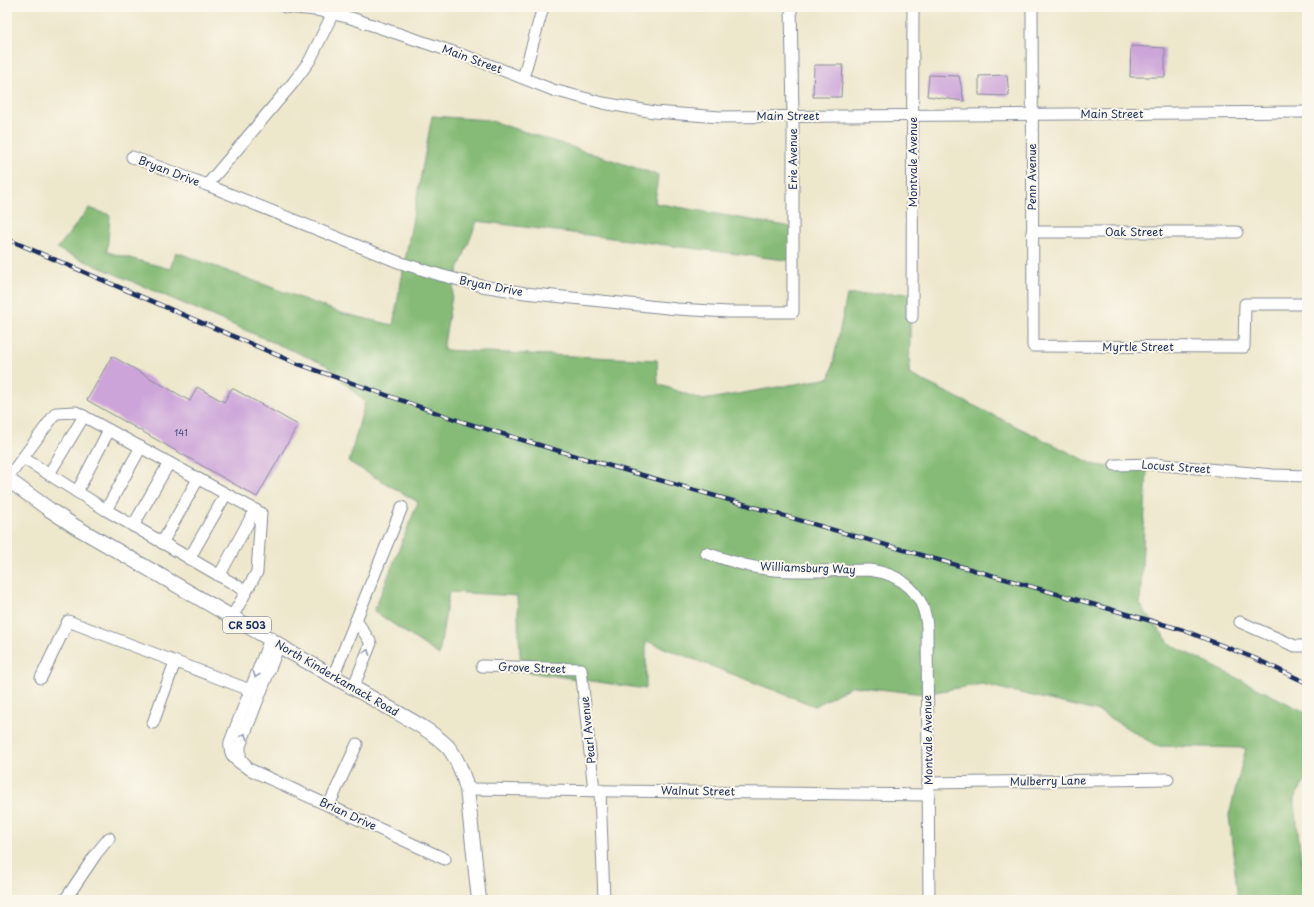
<svg xmlns="http://www.w3.org/2000/svg" width="1314" height="907" viewBox="0 0 1314 907" font-family="'Playpen Sans',sans-serif">
  <style>
    .forest { fill: #86bb77; stroke: #50756a }
    .building { fill: #cca4d9 }
    .lines { fill: none; stroke-linecap: round; stroke-linejoin: round }
    .minor-casing { stroke: #848b95; stroke-width: 13 }
    .major-casing { stroke: #848b95; stroke-width: 16 }
    .minor { stroke: #fff; stroke-width: 11 }
    .major { stroke: #fff; stroke-width: 14 }
    .rail-casing { stroke: #1b2f5e; stroke-width: 4.5 }
    .rail { stroke: #fbf7ec; stroke-width: 3; stroke-dasharray: 9; stroke-linecap: butt }
    .oneway { stroke: #8d97ae }
    .labels { text-anchor: middle; stroke-width: 4; stroke-linejoin: round; paint-order: stroke }
    .number-label { font-size: 9px; fill: #474c7d }
    .shield { fill: #fbf7ec; stroke: #5e6b89; stroke-width: 1 }
    .shield-label { font-size: 10px; font-weight: bold; fill: #1b2f5e }
    .street-label { font-size: 11px; fill: #1b2f5e; stroke: #fbf7ec }
  </style>
  <rect width="100%" height="100%" fill="#fbf7ec"/>
  <filter id="ink" filterUnits="userSpaceOnUse"><feTurbulence type="fractalNoise" baseFrequency=".025" numOctaves="2"/><feDisplacementMap in="SourceGraphic" scale="8" xChannelSelector="R" yChannelSelector="G"/><feConvolveMatrix kernelMatrix="1 2 1 2 8 2 1 2 1" color-interpolation-filters="sRGB"/></filter>
  <filter id="wash" filterUnits="userSpaceOnUse"><feTurbulence type="fractalNoise" baseFrequency=".012" numOctaves="4" result="noise"/><feDisplacementMap in="SourceGraphic" scale="16" xChannelSelector="R" yChannelSelector="G"/><feGaussianBlur stdDeviation="0.9" result="paint"/><feColorMatrix in="noise" values="0 0 0 0 0 0 0 0 0 0 0 0 0 0 0 0 0 1.4 0 .05"/><feComposite in="paint" operator="in"/></filter>
  <g filter="url(#wash)">
    <rect width="100%" height="100%" fill="#ede7cc"/>
    <polygon class="forest" points="432,116 488,120 658,175 655,203 791,227 793,261 477,221 455,278 443,350 657,360 658,384 703,400 830,378 847,295 911,293 909,374 1095,465 1147,470 1140,605 1171,645 1307,713 1307,779 1294,798 1306,900 1238,900 1229,815 1246,748 1157,746 1100,712 982,684 923,694 852,686 815,706 646,641 646,689 521,671 517,596 449,592 439,655 374,611 418,502 349,462 365,402 326,365 57,249 89,208 110,215 107,252 170,269 176,252 341,313 393,325"/>
    <g id="blocks">
      <g class="building">
        <polygon points="1131,46 1165,48 1165,77 1130,77"/>
        <polygon points="814,65 843,65 841,97 813,97"/>
        <polygon points="929,75 959,76 964,101 927,96"/>
        <polygon points="1007,75 1009,96 979,95 979,76"/>
        <polygon points="112,356 190,401 197,387 224,402 232,388 298,425 257,497 87,400"/>
      </g>
    </g>
  </g>
  <g filter="url(#ink)">
    <use href="#blocks" fill-opacity="0" stroke="#848b95" stroke-width="1"/>
    <g class="lines">
      <defs>
        <g id="minor">
          <polyline points="285,7 316,10 351,18 477,60 553,90 603,103 654,112 720,117 1307,112"/>
          <polyline points="1032,7 1033,346 1244,347 1245,304 1307,304"/>
          <polyline points="523,78 543,7"/>
          <polyline points="132,157 207,185 398,262 440,275 482,286 525,293 677,309 729,312 793,312 793,116 791,7"/>
          <polyline points="207,185 293,83 310,60 333,13"/>
          <polyline points="1032,232 1237,232"/>
          <polyline points="912,317 913,7"/>
          <polyline points="23,458 106,510 246,591"/>
          <polyline points="1115,465 1153,464 1273,475 1307,476"/>
          <polyline points="49,474 84,416"/>
          <polyline points="7,479 56,413 76,412 261,513 257,572 232,617"/>
          <polyline points="77,492 109,430"/>
          <polyline points="106,510 141,447"/>
          <polyline points="133,526 169,463"/>
          <polyline points="162,543 198,479"/>
          <path d="M706 553C722 558 738 564 754 567 789 574 832 570 869 570 902 574 925 593 927 628L929 900"/>
          <polyline points="189,559 226,494"/>
          <polyline points="219,576 255,510"/>
          <polyline points="356,620 402,507"/>
          <polyline points="1240,622 1295,646 1307,646"/>
          <path d="M270 639 230 742C228 758 239 763 251 770L445 859"/>
          <polyline points="482,666 581,669 594,790"/>
          <polyline points="333,677 356,620 371,643 353,688"/>
          <polyline points="41,678 68,621 250,690"/>
          <polyline points="153,723 175,662"/>
          <polyline points="246,765 240,758 240,746 279,645"/>
          <polyline points="928,783 1168,779"/>
          <polyline points="467,789 929,795"/>
          <polyline points="600,790 604,900"/>
          <polyline points="329,805 357,744"/>
          <polyline points="65,900 96,854 109,838"/>
        </g>
        <path id="major" d="M7 479 50 510 76 527 270 639 288 651C320 669 352 687 384 705 406 718 430 729 448 747 458 759 463 774 467 789L479 900"/>
      </defs>
      <use href="#minor" class="minor-casing"/>
      <use href="#major" class="major-casing"/>
      <use href="#minor" class="minor"/>
      <use href="#major" class="major"/>
      <defs>
        <polyline id="rail" points="7,239 298,364 463,422 586,459 1183,630 1254,658 1307,683"/>
      </defs>
      <use href="#rail" class="rail-casing"/>
      <use href="#rail" class="rail"/>
    </g>
    <defs><path id="oneway-chevron" d="M-2-3.5L2.5 0L-2 3.5" fill="none" stroke-width="1.6" stroke-linecap="round" stroke-linejoin="round"/></defs>
    <g class="oneway">
      <use href="#oneway-chevron" transform="translate(367 652) rotate(-69)"/>
      <use href="#oneway-chevron" transform="translate(256 675) rotate(111)"/>
      <use href="#oneway-chevron" transform="translate(244 736) rotate(-69)"/>
    </g>
  </g>
  <g class="labels">
    <g class="number-label">
      <text x="181" y="436">141</text>
    </g>
    <rect class="shield" x="223" y="617" width="48" height="16" rx="3"/>
    <g class="shield-label">
      <text x="247" y="629">CR 503</text>
    </g>
    <g class="street-label">
      <text transform="translate(472 59) rotate(20)" y="4">Main Street</text>
      <text x="1112" y="118">Main Street</text>
      <text x="788" y="120">Main Street</text>
      <text transform="translate(793 159) rotate(-90)" y="4">Erie Avenue</text>
      <text transform="translate(913 162) rotate(-90)" y="4">Montvale Avenue</text>
      <text transform="translate(169 171) rotate(21)" y="4">Bryan Drive</text>
      <text transform="translate(1032 177) rotate(-90)" y="4">Penn Avenue</text>
      <text x="1134" y="236">Oak Street</text>
      <text transform="translate(491 286) rotate(11)" y="4">Bryan Drive</text>
      <text x="1138" y="351">Myrtle Street</text>
      <text transform="translate(1176 467) rotate(4)" y="4">Locust Street</text>
      <text transform="translate(808 568) rotate(2)" y="4">Williamsburg Way</text>
      <text transform="translate(532 668) rotate(2)" y="4">Grove Street</text>
      <text transform="translate(337 678) rotate(30)" y="4">North Kinderkamack Road</text>
      <text transform="translate(588 730) rotate(-96)" y="4">Pearl Avenue</text>
      <text transform="translate(928 740) rotate(-91)" y="4">Montvale Avenue</text>
      <text transform="translate(1048 781) rotate(-1)" y="4">Mulberry Lane</text>
      <text transform="translate(698 791) rotate(1)" y="4">Walnut Street</text>
      <text transform="translate(348 814) rotate(25)" y="4">Brian Drive</text>
    </g>
  </g>
  <rect width="1314" height="907" fill="none" stroke="#fbf7ec" stroke-width="24"/>
</svg>
